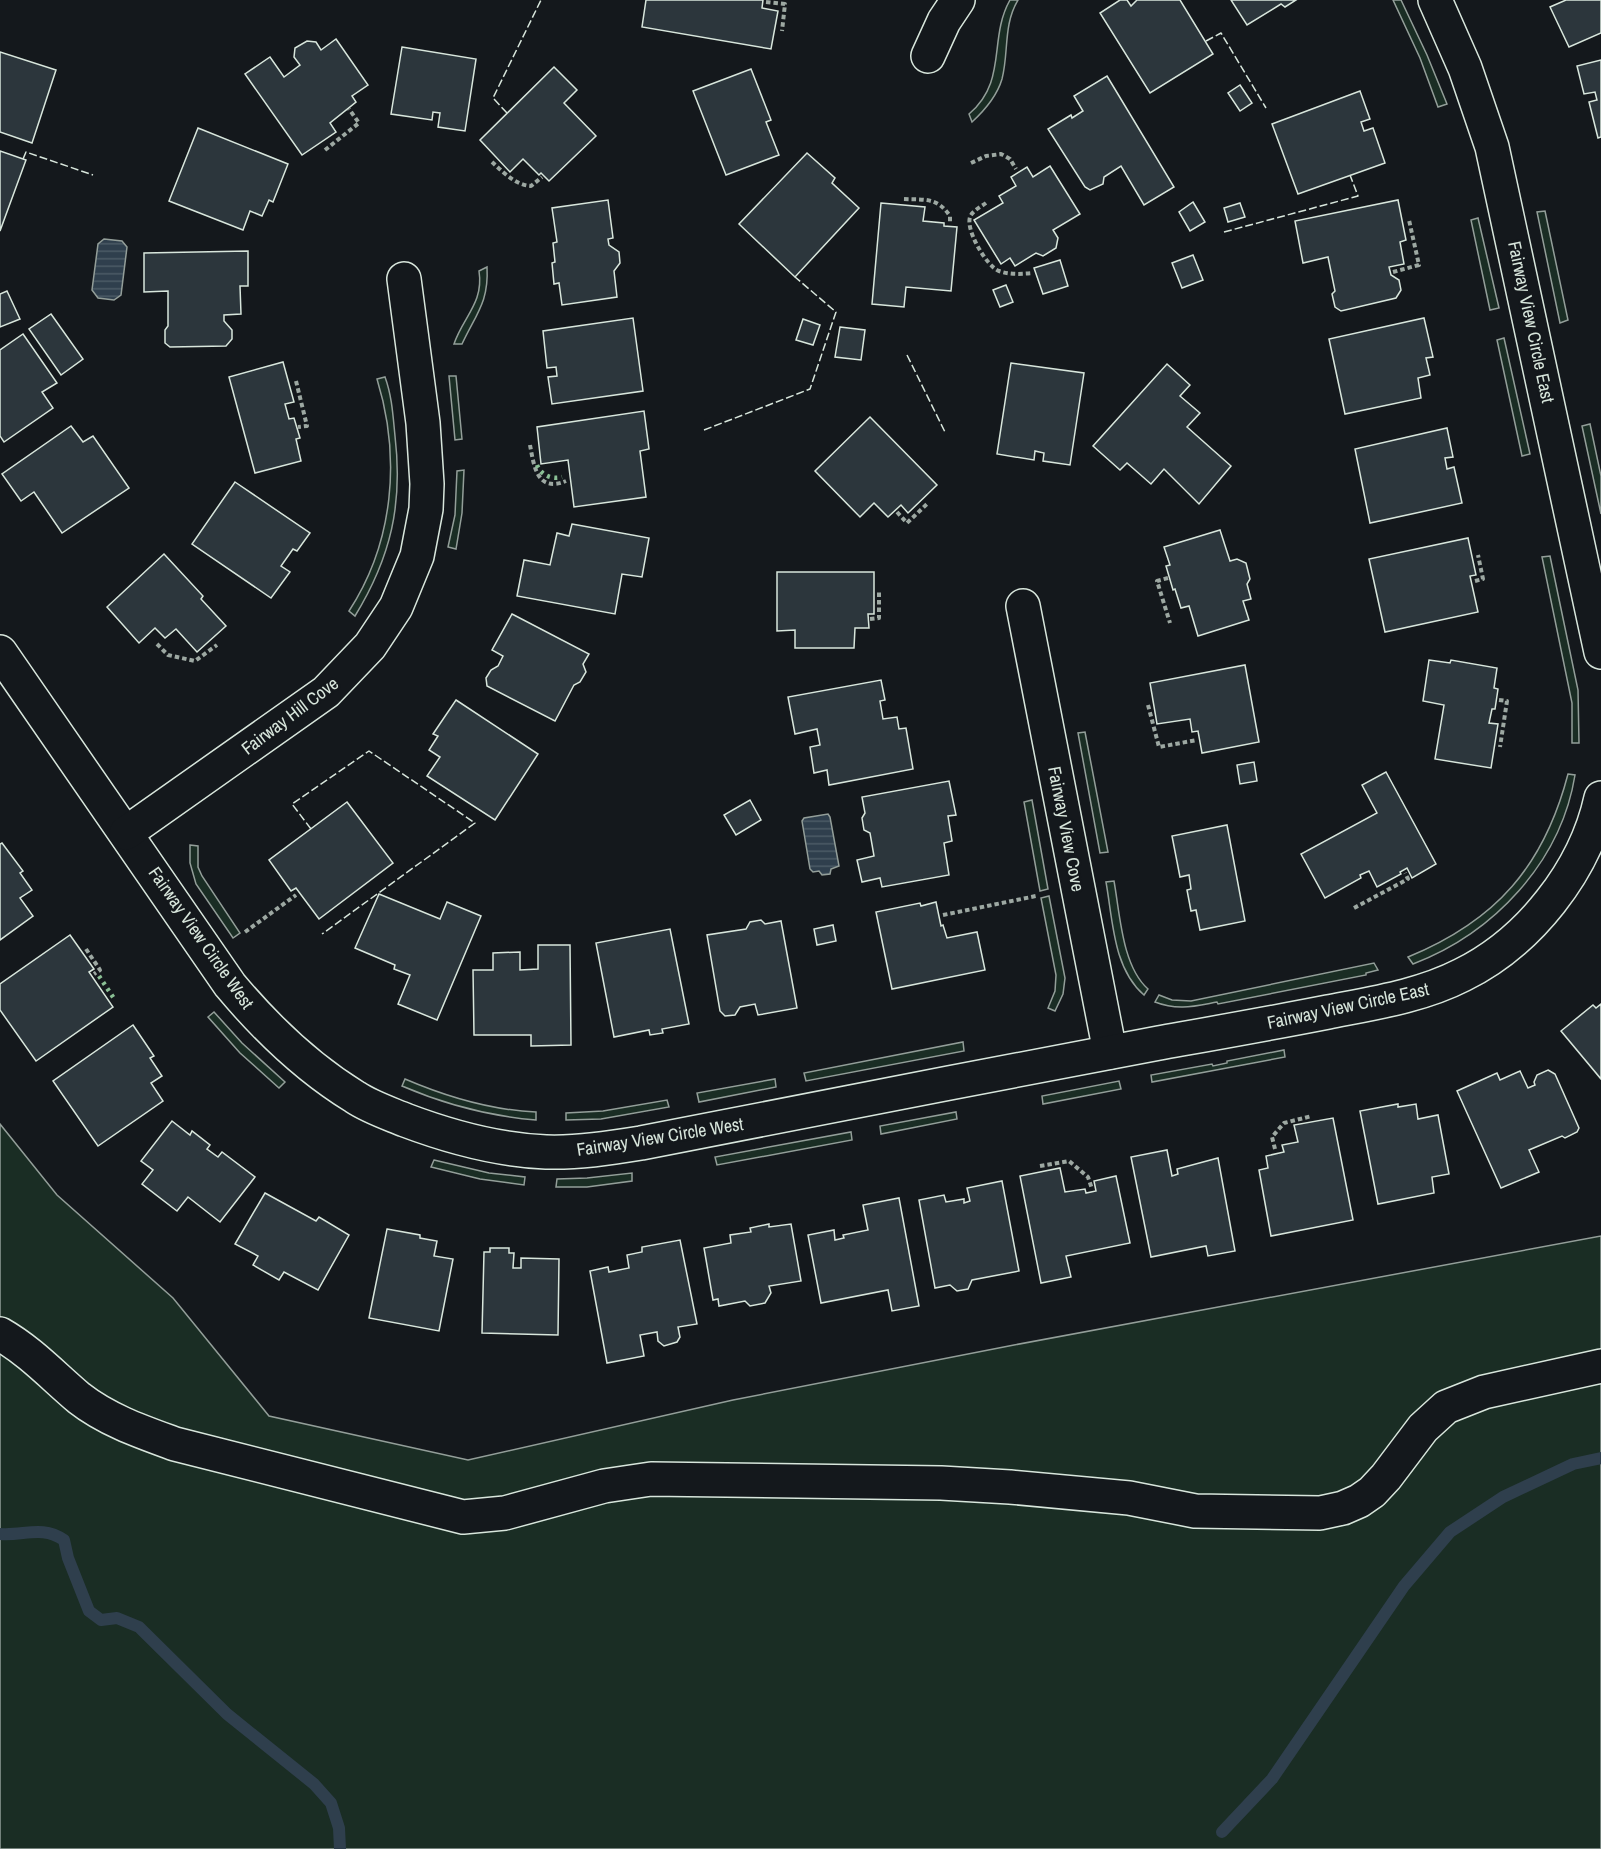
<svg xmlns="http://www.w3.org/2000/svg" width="1601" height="1849" viewBox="0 0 1601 1849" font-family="'Archivo Narrow',sans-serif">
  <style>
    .grass { fill: #1a2d24; stroke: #939e99; stroke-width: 1.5 }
    .water { fill: url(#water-rules); stroke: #939e99; stroke-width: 1.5 }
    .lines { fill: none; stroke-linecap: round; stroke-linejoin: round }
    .stream { stroke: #2f3f4d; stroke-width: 12 }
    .building { fill: #2c363c; stroke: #d8e6dc; stroke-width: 1.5 }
    .minor-casing { stroke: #d8e6dc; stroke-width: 36 }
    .path { stroke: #9da8a2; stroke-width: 4; stroke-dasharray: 4.5 3; stroke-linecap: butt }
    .minor { stroke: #14181c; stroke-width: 33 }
    .hedge { stroke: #8ac095; stroke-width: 4.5; stroke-dasharray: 3 4.5; stroke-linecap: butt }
    .fence { stroke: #d8e6dc; stroke-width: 1.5; stroke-dasharray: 8 3; stroke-linecap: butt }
    .labels { text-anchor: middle; stroke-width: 4.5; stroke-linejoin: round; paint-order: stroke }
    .street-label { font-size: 18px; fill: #d8e6dc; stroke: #14181c }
  </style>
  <defs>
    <pattern id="water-rules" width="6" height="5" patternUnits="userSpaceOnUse" patternTransform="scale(1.5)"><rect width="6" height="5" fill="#2f3f4d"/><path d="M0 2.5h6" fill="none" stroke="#4c5b66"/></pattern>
  </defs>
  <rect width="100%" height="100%" fill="#14181c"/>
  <g class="grass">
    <path d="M1010 0H1018C1003 25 1009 52 1002 79 997 96 985 110 972 122L969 114C1008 81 988 39 1010 0Z"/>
    <polygon points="1393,0 1401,0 1427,55 1447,104 1438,107 1420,58"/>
    <polygon points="1545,211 1568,320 1560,323 1537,212"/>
    <polygon points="1478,218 1499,308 1490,310 1471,220"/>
    <path d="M487 267C489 302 476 314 462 344H454C463 317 484 303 479 271Z"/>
    <polygon points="1504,338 1530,454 1522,456 1497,340"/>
    <polygon points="449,376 456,376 462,439 455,440"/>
    <path d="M385 377C392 396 393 416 395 436 403 504 391 557 355 616L349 611C394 542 401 457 377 379Z"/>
    <polygon points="1590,424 1601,476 1601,514 1582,426"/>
    <polygon points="464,470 462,513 456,549 448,547 455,515 457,471"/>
    <polygon points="1550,556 1578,690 1579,743 1572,743 1572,703 1542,557"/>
    <polygon points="1085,732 1108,852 1100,853 1078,733"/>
    <path d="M1568 774 1575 775C1561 862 1494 933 1413 964L1408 957C1496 921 1544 866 1568 774Z"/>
    <polygon points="1032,800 1048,889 1040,891 1024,802"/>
    <polygon points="190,845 198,846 198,867 202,876 240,933 233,938 196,884 190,863"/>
    <path d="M1114 881C1120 914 1122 966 1148 989L1144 995C1113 968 1113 921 1106 882Z"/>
    <polygon points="1049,896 1065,978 1063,994 1055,1011 1048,1008 1055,991 1056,975 1041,898"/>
    <path d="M1374 963 1378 970 1366 973V975L1218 1004 1217 1002C1195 1006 1178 1011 1155 1002L1159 995 1172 1000 1191 1001Z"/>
    <polygon points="214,1012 242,1043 285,1082 279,1088 240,1053 208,1017"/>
    <polygon points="963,1042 964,1051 806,1081 804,1073"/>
    <polygon points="1284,1050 1285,1057 1152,1082 1151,1075 1212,1064 1213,1066 1227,1063 1227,1061"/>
    <path d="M405 1079C447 1097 490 1110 536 1112V1120C488 1116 446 1105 402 1086Z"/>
    <polygon points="775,1079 776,1087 699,1102 697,1093"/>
    <polygon points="1119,1081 1121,1089 1043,1104 1042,1096"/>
    <polygon points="667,1100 669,1107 601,1119 566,1120 566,1113 603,1111"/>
    <polygon points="956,1112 957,1119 881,1134 880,1126"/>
    <polygon points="0,1124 57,1195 173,1298 269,1416 468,1460 733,1400 1014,1345 1601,1236 1601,1849 0,1849"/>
    <polygon points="851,1132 852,1140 717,1165 715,1157"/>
    <polygon points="434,1160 489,1173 525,1177 524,1185 480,1179 431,1167"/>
    <polygon points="632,1173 632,1181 587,1187 556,1187 557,1179 587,1178"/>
  </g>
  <g class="water">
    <polygon points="104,239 122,241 127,247 121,295 114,300 98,298 92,290 98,244"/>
    <polygon points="828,814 830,817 839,866 831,869 830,874 822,875 819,871 813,872 810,869 802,821 804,818"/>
  </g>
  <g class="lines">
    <g class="stream">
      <path d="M0 1534C24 1536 42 1525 64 1540L68 1558 89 1611 101 1620 117 1618 139 1627 227 1714 314 1784 331 1803 339 1828 340 1849"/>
      <polyline points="1222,1832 1272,1779 1404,1586 1450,1532 1503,1497 1573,1464 1601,1458"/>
    </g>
  </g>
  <g class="building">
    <polygon points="646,0 763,0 762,8 778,11 771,49 642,27"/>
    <polygon points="1120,0 1127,0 1131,6 1137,0 1180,0 1213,54 1150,93 1100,13"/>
    <polygon points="1231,0 1296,0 1285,7 1281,4 1247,25"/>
    <polygon points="1566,0 1601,0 1601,33 1569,47 1550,7"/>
    <polygon points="336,39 368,85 352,96 356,102 330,123 336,132 302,155 245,74 270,57 284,77 300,65 294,57 295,48 307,41 316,42 321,50"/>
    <polygon points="402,47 476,59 465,131 438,127 440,113 433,112 432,120 391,114"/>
    <polygon points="0,52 56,70 32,143 0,132"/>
    <polygon points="1601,60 1601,137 1598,138 1589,102 1597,100 1595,92 1584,94 1577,66"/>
    <polygon points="554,67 577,90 564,103 596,136 549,181 541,173 539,175 523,159 510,172 480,140"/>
    <polygon points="751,69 771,120 766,122 779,155 726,175 693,91"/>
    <polygon points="1107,76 1174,187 1144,205 1121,166 1104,177 1103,184 1090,190 1085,187 1048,129 1071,115 1072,118 1083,111 1074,96"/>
    <polygon points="1240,85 1252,103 1240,111 1228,93"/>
    <polygon points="1360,91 1370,119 1361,122 1364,131 1373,128 1385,163 1298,194 1272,124"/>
    <polygon points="198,128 288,164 273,202 269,200 262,216 250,211 243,230 169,201"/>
    <polygon points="0,151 26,160 0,231"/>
    <polygon points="807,153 835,178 832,183 859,208 795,277 739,224"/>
    <polygon points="1050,166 1080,214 1053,230 1058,238 1056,248 1043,256 1036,253 1015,266 1010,258 1001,264 974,220 1003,203 999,196 1016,186 1011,177 1027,167 1033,177"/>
    <polygon points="608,200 613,238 608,239 609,245 619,252 620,263 614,271 617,297 562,305 559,283 554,284 552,263 555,262 553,243 557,242 552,208"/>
    <polygon points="1398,200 1406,240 1400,242 1404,264 1389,267 1391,275 1399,280 1401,290 1396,298 1341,311 1335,307 1332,294 1335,291 1328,257 1303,263 1295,221"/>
    <polygon points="1193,202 1205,222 1190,231 1179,212"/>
    <polygon points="881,203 925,207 923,221 944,223 944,226 957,227 951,291 906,287 904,307 872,304"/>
    <polygon points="1240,203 1245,217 1228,222 1224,208"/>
    <polygon points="248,251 248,286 240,286 241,314 224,315 224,321 232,330 232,339 226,346 170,347 165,343 165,330 168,326 168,291 144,292 144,253"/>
    <polygon points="1193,255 1203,280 1182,288 1172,263"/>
    <polygon points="1060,260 1068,286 1043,294 1034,268"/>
    <polygon points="1006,285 1013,302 1000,307 993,290"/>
    <polygon points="7,291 20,319 0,327 0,294"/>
    <polygon points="51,314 83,359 61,375 29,329"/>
    <polygon points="633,318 643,391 552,404 548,377 557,376 556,367 547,368 543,331"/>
    <polygon points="1424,318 1433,357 1426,358 1430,375 1418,378 1421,398 1345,414 1329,339"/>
    <polygon points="803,319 820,325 813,345 796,340"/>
    <polygon points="840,327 865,330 861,360 835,357"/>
    <polygon points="23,334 57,383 42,392 53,408 4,442 0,436 0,350"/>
    <polygon points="283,362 294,402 285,404 289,419 294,418 300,438 296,439 301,461 255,473 229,377"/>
    <polygon points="1011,363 1084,373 1070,465 1043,461 1044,453 1035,451 1034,460 997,454"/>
    <polygon points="1167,364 1190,385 1180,396 1200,413 1187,427 1231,466 1199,504 1164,469 1151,484 1127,463 1120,470 1093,446"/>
    <polygon points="644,411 649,449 640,451 646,497 574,507 568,460 541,464 537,427"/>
    <polygon points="870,417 937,485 908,513 901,505 888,517 874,503 860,517 815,471"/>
    <polygon points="71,426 83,442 93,436 129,488 62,533 34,492 21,501 2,474"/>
    <polygon points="1447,428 1453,457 1445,458 1447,469 1454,467 1462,503 1370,523 1355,449"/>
    <polygon points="235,482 310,533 297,551 293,549 281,566 290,572 271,598 192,544"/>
    <polygon points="572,524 649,538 642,577 622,574 615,614 517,596 524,560 550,565 557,533 569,536"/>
    <polygon points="1220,530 1230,561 1237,559 1246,563 1250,579 1247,584 1251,599 1243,601 1249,620 1198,636 1189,606 1181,608 1175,589 1173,590 1166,566 1170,565 1164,547"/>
    <polygon points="1468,538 1476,575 1470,576 1478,612 1385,632 1369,559"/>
    <polygon points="164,554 203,596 201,599 226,626 197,652 176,629 165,638 155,628 139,643 107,607"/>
    <polygon points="777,572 874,572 874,614 868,614 869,628 855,628 854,648 795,648 795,630 777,631"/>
    <polygon points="512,614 589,654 583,664 586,672 580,682 574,685 555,721 487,686 486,678 491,670 498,666 503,656 492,650"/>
    <polygon points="1429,660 1450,663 1451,660 1497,668 1494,688 1498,689 1495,709 1492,709 1489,723 1498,724 1491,768 1435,759 1444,705 1423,701"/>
    <polygon points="1245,665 1259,742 1202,753 1198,731 1192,732 1190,719 1157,724 1150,683"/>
    <polygon points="881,680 885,700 880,701 883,719 897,717 899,729 906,728 913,769 829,785 827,770 814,773 810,747 820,745 817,729 795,734 788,697"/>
    <polygon points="456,700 538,754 495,820 427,776 440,757 429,750 438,736 433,734"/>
    <polygon points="1254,762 1257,781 1240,784 1237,765"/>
    <polygon points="1386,772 1436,864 1412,878 1407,868 1400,872 1401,874 1377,887 1369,871 1360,875 1361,878 1325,898 1301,854 1377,813 1362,785"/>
    <polygon points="949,781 956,815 948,816 952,841 944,843 949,875 882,887 880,878 862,882 857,860 874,856 870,833 864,830 862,818 865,813 862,797"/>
    <polygon points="750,800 761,820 736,835 724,815"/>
    <polygon points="347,802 393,863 319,919 296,888 291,891 269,860"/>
    <polygon points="1227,825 1245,921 1200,930 1196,910 1191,911 1187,890 1191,889 1189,875 1180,877 1172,836"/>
    <polygon points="2,843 23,871 20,873 32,890 20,898 33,916 0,940 0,844"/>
    <polygon points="379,894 440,919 447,902 481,916 437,1020 398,1004 410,975 394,969 395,965 355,948"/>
    <polygon points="936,902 941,926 943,925 947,938 977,932 985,970 892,989 876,912 920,903 921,906"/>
    <polygon points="761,920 765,924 781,921 797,1008 758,1015 755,1004 740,1007 735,1015 725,1016 720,1011 707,935 746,929 750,922"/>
    <polygon points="833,925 836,941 817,945 814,929"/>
    <polygon points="670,929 689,1024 662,1029 663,1033 650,1035 649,1030 614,1037 596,943"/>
    <polygon points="70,935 94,969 89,972 113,1007 36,1061 0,1010 0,984"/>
    <polygon points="538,945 570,945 571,1045 531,1046 531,1035 474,1035 473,970 493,970 493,953 520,952 520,970 538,969"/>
    <polygon points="1601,1004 1601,1079 1561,1031 1593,1005 1596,1008"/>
    <polygon points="133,1025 154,1056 150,1058 162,1076 151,1083 163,1101 98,1146 53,1081"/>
    <polygon points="1548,1070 1555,1074 1579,1128 1577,1132 1565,1138 1562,1136 1529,1150 1539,1172 1501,1188 1457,1091 1497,1073 1500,1080 1520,1071 1528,1088 1535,1085 1534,1082 1537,1075"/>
    <polygon points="1398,1104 1398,1107 1416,1104 1418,1119 1438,1115 1449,1174 1432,1177 1434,1193 1378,1204 1360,1111"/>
    <polygon points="1333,1118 1353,1220 1271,1236 1259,1170 1268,1168 1266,1156 1284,1152 1282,1145 1298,1142 1294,1125"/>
    <polygon points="172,1121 190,1135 192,1131 210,1145 207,1149 218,1157 222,1152 255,1177 220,1222 188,1197 177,1211 142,1184 153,1170 141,1161"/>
    <polygon points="1167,1150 1172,1176 1178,1174 1177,1169 1218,1158 1235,1251 1208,1256 1206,1246 1151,1257 1131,1157"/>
    <polygon points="1060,1168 1065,1192 1085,1189 1086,1193 1096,1191 1094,1181 1116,1176 1130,1243 1066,1256 1071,1277 1041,1283 1020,1176"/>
    <polygon points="1002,1181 1019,1271 972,1280 968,1289 957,1291 950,1285 935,1288 919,1200 944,1195 946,1202 964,1199 964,1203 970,1201 967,1188"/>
    <polygon points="265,1193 316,1221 319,1217 349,1235 318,1290 284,1272 279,1280 253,1265 258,1256 235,1244"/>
    <polygon points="899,1198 919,1306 892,1311 888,1290 821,1303 808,1235 834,1230 835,1240 844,1238 843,1235 868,1230 863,1205"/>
    <polygon points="769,1224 769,1227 791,1224 801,1281 769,1286 771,1293 765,1303 750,1306 745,1301 719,1306 718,1299 713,1300 704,1248 731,1243 730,1235 751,1232 750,1228"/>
    <polygon points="387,1229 420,1235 420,1238 437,1241 434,1256 453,1259 439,1331 369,1318"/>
    <polygon points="680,1240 697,1324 678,1327 680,1337 677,1342 664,1346 658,1341 657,1332 640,1335 644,1356 607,1363 590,1271 608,1267 609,1272 629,1268 627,1255 642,1252 642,1247"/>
    <polygon points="490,1248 509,1248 509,1253 514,1253 513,1268 521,1268 521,1258 559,1259 558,1335 482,1333 484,1252 490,1252"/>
  </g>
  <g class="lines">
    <defs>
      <g id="minor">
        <polyline points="1435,0 1465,68 1492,147 1601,652"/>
        <polyline points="928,56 944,21 958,0"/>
        <polyline points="1023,606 1110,1052"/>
        <path d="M0 652 230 985C266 1028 306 1067 355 1097 370 1107 388 1113 405 1120 450 1137 497 1150 546 1152 578 1153 610 1148 641 1143 814 1110 986 1075 1159 1043 1215 1033 1272 1023 1328 1012 1374 1003 1421 996 1462 975 1529 942 1585 871 1601 798"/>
        <polyline points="126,833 326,692 370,646 396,607 417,556 426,509 427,484 423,423 404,279"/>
        <path d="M0 1334C30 1351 53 1376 79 1398 107 1420 142 1432 175 1444L463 1517 505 1513 604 1486 651 1479 941 1483 1010 1487 1129 1498 1195 1511 1320 1513 1343 1508 1359 1501 1372 1492 1386 1477 1423 1428 1446 1407 1484 1392 1601 1366"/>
      </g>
    </defs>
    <use href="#minor" class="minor-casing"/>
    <g class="path">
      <polyline points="766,2 785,4 782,31"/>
      <polyline points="325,150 359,123 349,109"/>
      <path d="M492 162C503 172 515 185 531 186L542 177"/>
      <polyline points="971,163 986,156 1001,154 1010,159 1016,169"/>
      <path d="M904 199C925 200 937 197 950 216V223"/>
      <path d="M986 203C982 206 974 210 971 215 963 227 987 267 999 271 1010 275 1022 274 1033 273"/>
      <polyline points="1393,272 1419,265 1409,220"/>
      <polyline points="296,381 307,426 298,427"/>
      <path d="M530 445C534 466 537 493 566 481"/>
      <polyline points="897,512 907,523 927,504"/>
      <polyline points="1168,578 1157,581 1170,623"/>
      <polyline points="1475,581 1483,579 1478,555"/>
      <polyline points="870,619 879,618 879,592"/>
      <polyline points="157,644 168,655 195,661 217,645"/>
      <polyline points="1499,700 1507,701 1500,747"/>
      <polyline points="1148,705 1159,747 1197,740"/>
      <polyline points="1354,908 1408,879 1405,873"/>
      <polyline points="943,915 1036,896"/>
      <polyline points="245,932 296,895"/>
      <polyline points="86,949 100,970 94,974"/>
      <polyline points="1275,1149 1272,1137 1284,1123 1312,1116"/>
      <polyline points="1040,1166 1069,1161 1088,1177 1092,1189"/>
    </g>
    <use href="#minor" class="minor"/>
    <g class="hedge">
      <path d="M537 465C541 475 552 480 562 477"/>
      <polyline points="99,976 115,1000"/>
    </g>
    <g class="fence">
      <polyline points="1206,41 1221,33 1266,108"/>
      <polyline points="507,113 493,98 541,0"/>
      <polyline points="23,159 26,152 93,175"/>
      <polyline points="1224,232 1358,196 1350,175"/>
      <polyline points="907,355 945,432"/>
      <polyline points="704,430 810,389 836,312 795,277"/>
      <polyline points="311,829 292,804 369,751 475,823 322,934"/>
    </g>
  </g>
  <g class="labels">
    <g class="street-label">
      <text transform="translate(1531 322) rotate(78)" y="6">Fairway View Circle East</text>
      <text transform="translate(290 716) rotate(-37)" y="6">Fairway Hill Cove</text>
      <text transform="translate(1066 829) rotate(79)" y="6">Fairway View Cove</text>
      <text transform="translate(201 938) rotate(55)" y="6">Fairway View Circle West</text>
      <text transform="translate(1348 1006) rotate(-12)" y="6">Fairway View Circle East</text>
      <text transform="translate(660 1137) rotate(-9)" y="6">Fairway View Circle West</text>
    </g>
  </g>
</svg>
